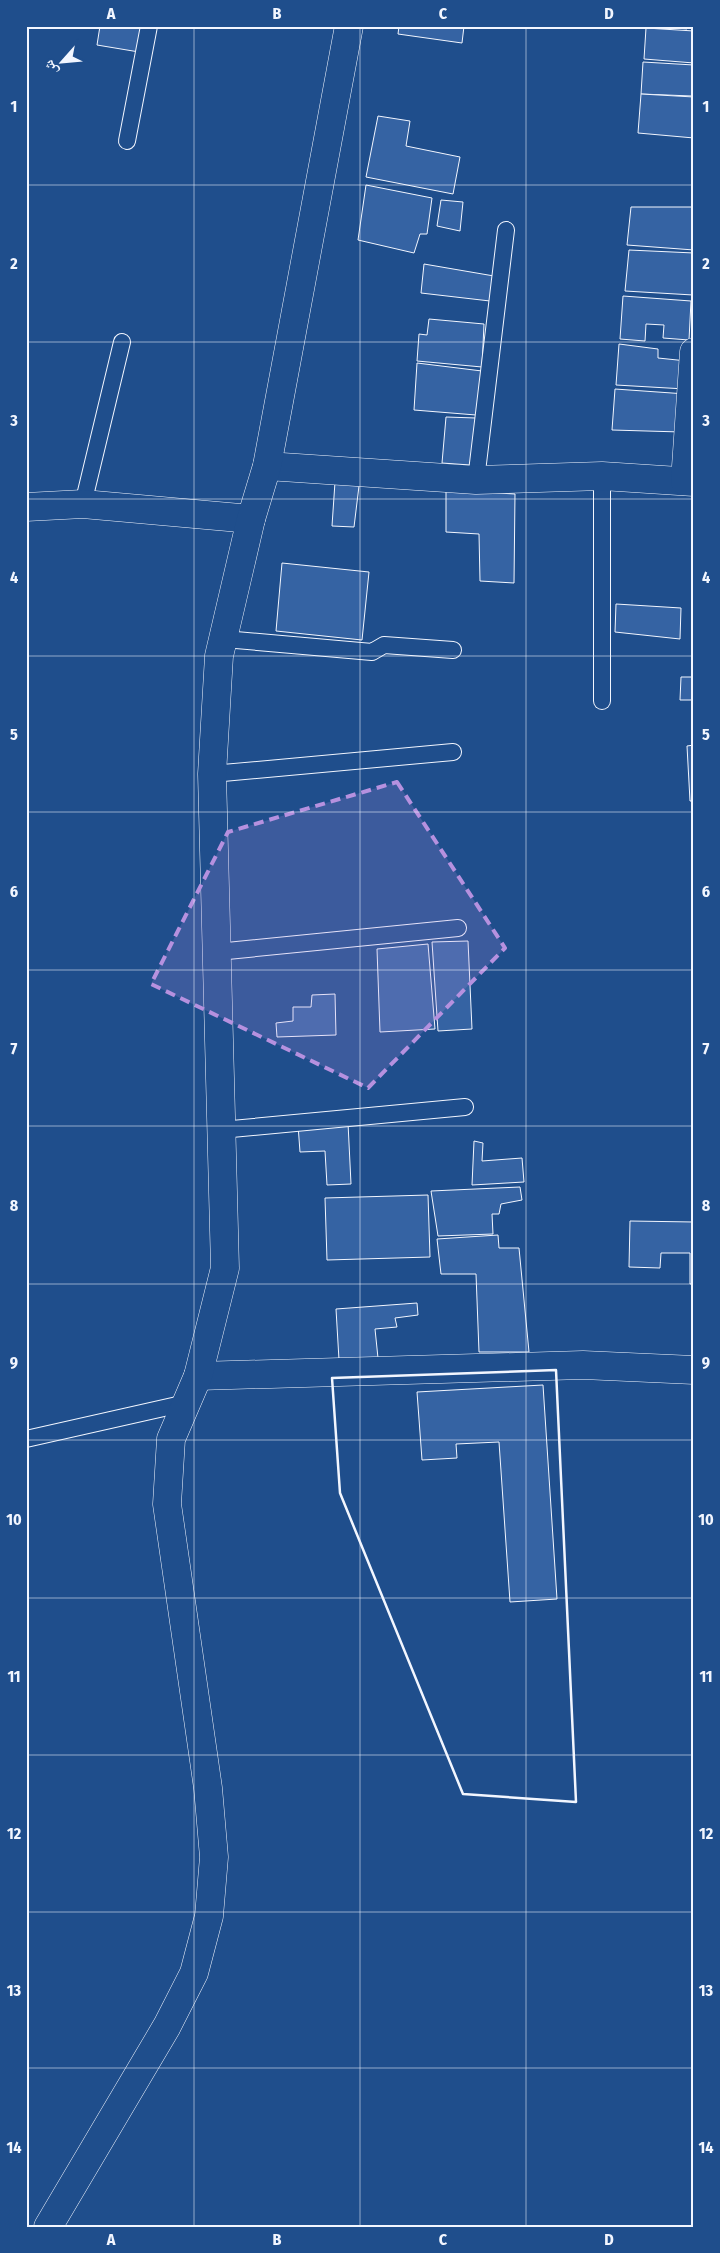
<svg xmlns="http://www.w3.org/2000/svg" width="720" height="2253" viewBox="0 0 720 2253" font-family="'Fira Sans Condensed','Noto Naskh Arabic',sans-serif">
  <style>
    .building { fill: #3563a3; stroke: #f2f6ff }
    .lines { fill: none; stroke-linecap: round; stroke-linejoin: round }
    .service-casing { stroke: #f2f6ff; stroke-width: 18 }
    .minor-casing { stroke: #f2f6ff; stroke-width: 29 }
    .tertiary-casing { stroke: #f2f6ff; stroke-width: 29 }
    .service { stroke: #1f4e8c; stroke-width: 16 }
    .minor { stroke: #1f4e8c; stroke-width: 28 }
    .tertiary { stroke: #1f4e8c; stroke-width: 28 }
    .wall { stroke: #f2f6ff; stroke-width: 2.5 }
    .marked { fill: #b691df; fill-opacity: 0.2; stroke: #b691df; stroke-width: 4; stroke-dasharray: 10 6; stroke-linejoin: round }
    .grid { fill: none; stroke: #f2f6ff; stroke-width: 1; stroke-opacity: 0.55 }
    .neatline { fill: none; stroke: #f2f6ff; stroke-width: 2 }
    .grid-label { font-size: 16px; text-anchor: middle; font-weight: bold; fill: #f2f6ff }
  </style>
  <rect width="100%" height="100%" fill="#1f4e8c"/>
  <g class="building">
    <polygon points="100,26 143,26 139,52 97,45"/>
    <polygon points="399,26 464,26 462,43 398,34"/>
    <polygon points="656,26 688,26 687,29"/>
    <polygon points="646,28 694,31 694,63 644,59"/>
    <polygon points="643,62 694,65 692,96 641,94"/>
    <polygon points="641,94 694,97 694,138 638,133"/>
    <polygon points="378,116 410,121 406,146 460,157 453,194 366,177"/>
    <polygon points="366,185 432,198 427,234 420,234 414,253 358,240"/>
    <polygon points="441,200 463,202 460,231 437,226"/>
    <polygon points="631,207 694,207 694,250 627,245"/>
    <polygon points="629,250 694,253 693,295 625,291"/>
    <polygon points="424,264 494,276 490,301 421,293"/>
    <polygon points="623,296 691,301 689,340 663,338 664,325 646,324 645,341 620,339"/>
    <polygon points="429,319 484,324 482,367 417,361 419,334 427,335"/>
    <polygon points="619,344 658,349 658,358 687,361 685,389 616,385"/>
    <polygon points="417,363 482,371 476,415 414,410"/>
    <polygon points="615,389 686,394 681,432 612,430"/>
    <polygon points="446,417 476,418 470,465 442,463"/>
    <polygon points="335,482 359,486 354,527 332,526"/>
    <polygon points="446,490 515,494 514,583 480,581 479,534 446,532"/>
    <polygon points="282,563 369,572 362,640 276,631"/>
    <polygon points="616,604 681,608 680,639 615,632"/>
    <polygon points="681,677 694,677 694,700 680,700"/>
    <polygon points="694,745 694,801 690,801 687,746"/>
    <polygon points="468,941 472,1029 438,1031 432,942"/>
    <polygon points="428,944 435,1029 380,1032 377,949"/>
    <polygon points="335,994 336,1035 277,1037 276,1023 293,1021 293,1007 311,1007 312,995"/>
    <polygon points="348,1123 351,1184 327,1185 325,1151 300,1152 298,1125"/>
    <polygon points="474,1141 483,1143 482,1161 522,1158 524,1182 472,1185"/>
    <polygon points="520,1187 522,1200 501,1204 499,1214 492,1214 493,1234 438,1236 431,1191"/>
    <polygon points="428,1195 430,1257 327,1260 325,1198"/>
    <polygon points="630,1221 694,1222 694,1284 690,1284 690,1253 661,1253 660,1268 629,1267"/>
    <polygon points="498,1235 499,1248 519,1248 529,1352 479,1352 476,1274 441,1274 437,1239"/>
    <polygon points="417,1303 418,1315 395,1318 397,1327 375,1329 378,1358 339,1360 336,1309"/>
    <polygon points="543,1385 557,1599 510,1602 499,1442 456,1444 457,1458 422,1460 417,1392"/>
  </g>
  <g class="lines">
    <defs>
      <g id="service">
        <polyline points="127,141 149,26"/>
        <polyline points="476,480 506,230"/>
        <polyline points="83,504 122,342"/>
        <polyline points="224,639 372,652 384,645 453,650"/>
        <polyline points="602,701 602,476"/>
        <polyline points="212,774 453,752"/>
        <polyline points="217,952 458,928"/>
        <polyline points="221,1130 465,1107"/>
        <polyline points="26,1439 186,1403"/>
      </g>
      <g id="minor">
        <polyline points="267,466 476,480 602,476 694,482"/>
        <polyline points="685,481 694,352"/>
        <polyline points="26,507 83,504 251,519"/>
        <polyline points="198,1376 583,1365 694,1370"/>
      </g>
      <polyline id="tertiary" points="48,2227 167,2026 194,1973 209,1916 214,1857 208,1788 167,1504 171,1439 198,1376 225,1268 212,774 219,656 251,519 267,466 349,26"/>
    </defs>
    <use href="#service" class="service-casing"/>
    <use href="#minor" class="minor-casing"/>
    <use href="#tertiary" class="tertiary-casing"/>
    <use href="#service" class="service"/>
    <use href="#minor" class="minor"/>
    <use href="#tertiary" class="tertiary"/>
    <polygon class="wall" points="556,1370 576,1802 463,1794 340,1493 332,1378"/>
  </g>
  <path class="marked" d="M397 782 505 948 368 1088 151 984 228 832Z"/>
  <path class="grid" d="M194 26V2227M360 26V2227M526 26V2227M26 185H694M26 342H694M26 499H694M26 656H694M26 812H694M26 970H694M26 1126H694M26 1284H694M26 1440H694M26 1598H694M26 1755H694M26 1912H694M26 2068H694"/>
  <rect width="720" height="2253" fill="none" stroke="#1f4e8c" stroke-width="55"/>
  <g transform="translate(62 62) rotate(243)" stroke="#1f4e8c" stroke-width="4" paint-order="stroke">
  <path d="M0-4L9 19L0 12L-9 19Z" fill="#f2f6ff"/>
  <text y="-8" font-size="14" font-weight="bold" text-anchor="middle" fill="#f2f6ff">ش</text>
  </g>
  <rect x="28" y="28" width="664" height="2198" class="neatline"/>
  <g class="grid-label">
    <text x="111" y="19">A</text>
    <text x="277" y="19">B</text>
    <text x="443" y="19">C</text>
    <text x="609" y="19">D</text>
    <text x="14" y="112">1</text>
    <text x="706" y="112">1</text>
    <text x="14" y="269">2</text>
    <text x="706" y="269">2</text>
    <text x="14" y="426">3</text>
    <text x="706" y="426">3</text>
    <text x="14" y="583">4</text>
    <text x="706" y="583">4</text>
    <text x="14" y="740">5</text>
    <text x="706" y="740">5</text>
    <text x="14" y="897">6</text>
    <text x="706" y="897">6</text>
    <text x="14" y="1054">7</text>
    <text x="706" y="1054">7</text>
    <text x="14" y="1211">8</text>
    <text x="706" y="1211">8</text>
    <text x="14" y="1368">9</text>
    <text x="706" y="1368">9</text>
    <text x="14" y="1525">10</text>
    <text x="706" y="1525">10</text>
    <text x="14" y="1682">11</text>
    <text x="706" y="1682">11</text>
    <text x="14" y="1839">12</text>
    <text x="706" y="1839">12</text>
    <text x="14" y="1996">13</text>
    <text x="706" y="1996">13</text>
    <text x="14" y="2153">14</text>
    <text x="706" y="2153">14</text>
    <text x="111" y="2245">A</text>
    <text x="277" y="2245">B</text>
    <text x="443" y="2245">C</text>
    <text x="609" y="2245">D</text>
  </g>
</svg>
